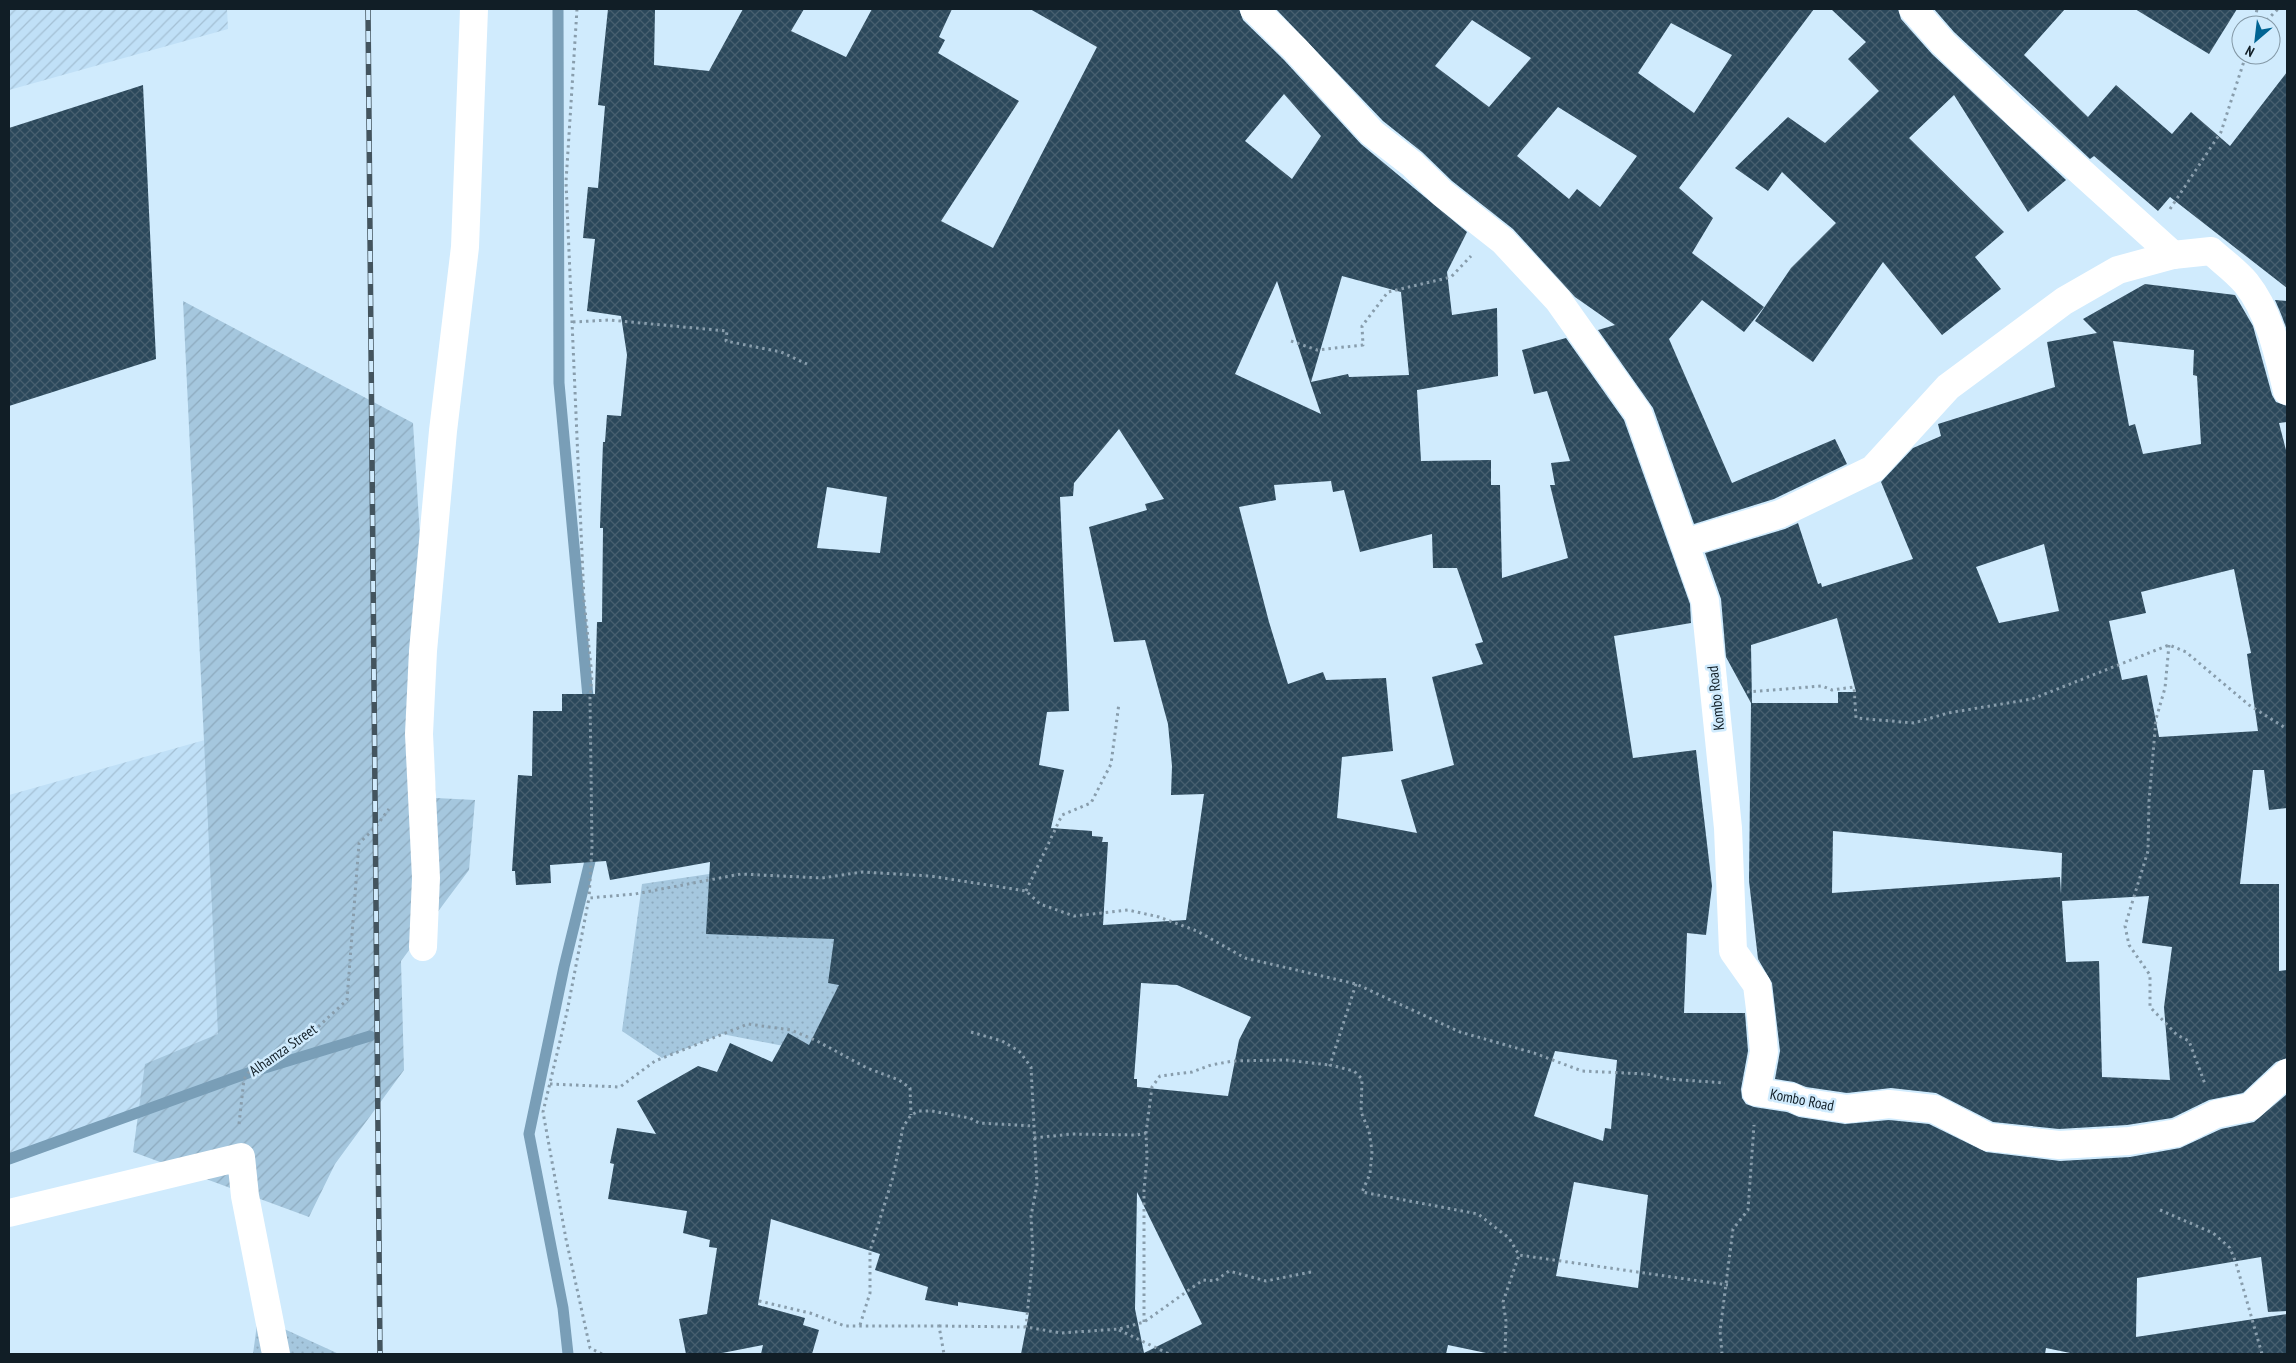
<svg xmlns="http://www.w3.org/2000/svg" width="2296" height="1363" viewBox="0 0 2296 1363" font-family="'PT Sans Narrow',sans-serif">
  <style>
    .industrial { fill: url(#industrial-furrows) }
    .grass { fill: url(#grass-dots) }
    .garden { fill: url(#garden-furrows) }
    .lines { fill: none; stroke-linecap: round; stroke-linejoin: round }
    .stream { stroke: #799eb7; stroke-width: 11 }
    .building { fill: url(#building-cross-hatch); fill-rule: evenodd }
    .path { stroke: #889dac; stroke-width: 3; stroke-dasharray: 2.5 4; stroke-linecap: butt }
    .minor { stroke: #fff; stroke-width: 28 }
    .rail-casing { stroke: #43545e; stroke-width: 5.5 }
    .rail { stroke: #d0ebfd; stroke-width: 4; stroke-dasharray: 11; stroke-linecap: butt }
    .labels { text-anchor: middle; stroke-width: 5; stroke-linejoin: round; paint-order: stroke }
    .street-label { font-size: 15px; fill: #111e26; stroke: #d0ebfd }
  </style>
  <defs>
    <pattern id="industrial-furrows" width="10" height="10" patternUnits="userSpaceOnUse" patternTransform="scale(1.25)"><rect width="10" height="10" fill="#c0e0f7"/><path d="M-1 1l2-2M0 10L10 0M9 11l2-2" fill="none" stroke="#a4c0d4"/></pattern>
    <pattern id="grass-dots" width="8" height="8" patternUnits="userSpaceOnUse" patternTransform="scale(1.25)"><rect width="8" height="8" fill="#a5c7de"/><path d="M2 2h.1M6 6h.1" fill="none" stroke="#8daabe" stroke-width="1.8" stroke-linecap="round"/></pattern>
    <pattern id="garden-furrows" width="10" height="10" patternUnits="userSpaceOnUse" patternTransform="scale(1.25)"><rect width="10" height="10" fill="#a5c7de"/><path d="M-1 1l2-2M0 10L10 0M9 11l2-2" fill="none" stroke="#8daabe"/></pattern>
    <pattern id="building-cross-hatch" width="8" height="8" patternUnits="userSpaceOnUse" patternTransform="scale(1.25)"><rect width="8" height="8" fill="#2b485b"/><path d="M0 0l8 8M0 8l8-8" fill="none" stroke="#475f6f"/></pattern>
  </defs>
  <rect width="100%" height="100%" fill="#d0ebfd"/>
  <g class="industrial">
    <polygon points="9,9 227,9 228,29 9,90"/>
    <polygon points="219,736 232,1091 9,1154 9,795"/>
  </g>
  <g class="grass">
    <polygon points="736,870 858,920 850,1059 722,1034 662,1058 622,1031 642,884"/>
    <polygon points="258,1317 339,1354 253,1354"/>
  </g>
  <polygon class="garden" points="183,301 413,423 436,798 475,800 469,870 401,961 404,1070 335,1164 309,1217 133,1152 145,1064 218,1034"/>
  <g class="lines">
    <g class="stream">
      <polyline points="558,9 559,383 589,708"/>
      <polyline points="9,1159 248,1073 370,1036"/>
      <polyline points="568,1354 563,1308 529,1134 564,967 591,857 590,849"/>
    </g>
  </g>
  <g class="building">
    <path d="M608 9H655L654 65 709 71 743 9H804L791 31 846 57 872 9H952L939 37 945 40 938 53 1019 101 941 221 993 248 1097 47 1030 9H1239L1243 20 1284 60 1361 144 1467 232 1447 272 1452 315 1497 308 1498 376 1417 390 1421 461 1491 460V485H1500L1502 578 1568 558 1550 485H1555L1551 463 1570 461 1547 391 1534 394 1522 350 1566 338 1624 420 1690 604 1691 623 1614 636 1633 758 1696 750 1712 886 1706 935 1687 933 1684 1013H1745L1748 1051 1741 1089 1742 1098 1746 1104 1754 1107 1787 1112 1799 1117 1845 1124 1889 1120 1929 1124 1986 1152 2060 1161 2130 1157 2180 1148 2221 1129 2254 1122 2287 1094V1311L2268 1312 2261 1257 2137 1278 2136 1337 2287 1314V1354H2136V1350V1354H2075L2046 1348 2045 1354H1491L1448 1345 1446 1354H1021L1029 1313 958 1302V1306L925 1300 928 1287 875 1270 880 1254 771 1219 758 1305 805 1318 803 1325 819 1330 812 1354H761L763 1345 717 1354H686L679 1319 707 1314 717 1248 709 1247 710 1240 683 1233 687 1211 608 1199 614 1164 610 1163 617 1128 656 1134 637 1101 698 1066 717 1072 730 1043 772 1062 788 1033 809 1045 839 985 828 983 834 939 706 934 710 862 610 880 606 861 550 865 551 883 516 885 515 871H512L518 775 532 776 533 711H562V694H595L597 622H602L603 528H600L603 442H605L607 415 621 416 627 355 621 316 587 311 595 239 583 238 588 187 598 188 605 106 598 105ZM1284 94 1321 136 1292 179 1245 141ZM1342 276 1401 292 1409 375 1349 377 1348 374 1311 382ZM1277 281 1310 382 1321 414 1235 374ZM1119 429 1164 499 1145 504 1147 510 1089 527 1114 642 1145 640 1168 724 1172 766 1171 795 1204 794 1186 920 1103 925 1108 842H1102L1103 837 1092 836V831L1051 828 1064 770 1039 765 1047 712 1069 711 1060 497 1073 496 1074 483ZM1331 481 1333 492 1344 490 1360 552 1432 534 1433 568H1457L1483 642 1475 644 1483 664 1432 677 1454 765 1401 780 1417 833 1337 818 1342 757 1393 751 1386 678 1326 680 1323 672 1288 684 1269 622 1239 507 1276 500 1274 485ZM827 487 887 497 880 553 817 548ZM1141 983 1177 985 1251 1017 1239 1040 1228 1096 1137 1087V1079H1134ZM1555 1051 1617 1060 1611 1129 1605 1128 1603 1141 1534 1116ZM1574 1182 1648 1195 1638 1288 1556 1276ZM1137 1192 1202 1324 1144 1353 1135 1309Z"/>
    <path d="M1276 9H1814L1679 188 1713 218 1692 253 1764 307 1744 332 1702 300 1669 339 1732 483 1835 439 1847 464 1774 499 1694 524 1653 408 1598 330 1615 325 1575 297 1513 229 1452 181 1422 152 1383 121ZM1472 20 1531 58 1489 107 1435 66ZM1671 23 1732 55 1694 113 1638 73ZM1558 107 1637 156 1600 207 1577 189 1569 199 1517 156Z"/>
    <polygon points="1831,9 1898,9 1901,19 1932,54 2066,180 2028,212 1954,95 1909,138 2004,232 1975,257 2001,289 1942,335 1883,262 1813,362 1755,321 1791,268 1836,223 1782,172 1768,191 1735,168 1788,117 1825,143 1879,91 1848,59 1866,42"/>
    <polygon points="1934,9 2065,9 2024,55 2088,117 2116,85 2172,134 2191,112 2230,146 2287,72 2287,288 2170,197 2158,211 2094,156 2090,159 1954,32"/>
    <polygon points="2135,9 2237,9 2209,54"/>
    <polygon points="143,85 156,359 9,406 9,128"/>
    <path d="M2145 284 2235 295 2253 326 2272 395 2276 402 2287 406V422L2279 423 2287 454V808L2269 810 2264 770H2253L2240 884H2279V971L2287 970V1058L2276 1062 2243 1093 2209 1100 2172 1118 2127 1125 2059 1129 1993 1122 1936 1093 1891 1088 1847 1093 1806 1087 1794 1082 1775 1079 1780 1051 1772 983 1758 959 1749 881 1751 703 1726 657 1721 599 1705 553 1785 529 1798 523 1818 584 1821 583 1822 587 1913 559 1881 482 1913 448 1941 436 1938 424 2055 387 2047 342 2097 333 2083 319ZM2113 341 2194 350 2193 375 2197 376 2201 444 2143 454 2135 424 2129 426ZM2044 544 2059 611 1999 623 1976 567ZM2234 569 2251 653 2247 654 2258 731 2159 737 2147 675 2122 680 2109 621 2146 613 2141 592ZM1837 618 1856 692H1838V703H1752L1751 645ZM1833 831 2062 853 2061 894 2060 877 1832 893ZM2149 896 2142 943 2172 947 2164 1007 2170 1080 2102 1077 2099 961 2066 962 2062 901Z"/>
    <polygon points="2275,300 2287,301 2287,330 2281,314"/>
  </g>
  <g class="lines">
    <g class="path">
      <polyline points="577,9 566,182 584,600 592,676 590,697 592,847 589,898"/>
      <polyline points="2254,25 2257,9"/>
      <polyline points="2262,25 2278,9"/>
      <polyline points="2170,209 2221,132 2246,55"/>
      <polyline points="573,322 609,320 727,331 726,341 781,352 807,364"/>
      <polyline points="1291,341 1317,350 1363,345 1362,326 1388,292 1451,277 1471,256"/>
      <polyline points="2169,645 2165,688 2156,719 2149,801 2148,851 2125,926 2129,945 2150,975 2150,1007 2177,1035 2189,1041 2205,1084"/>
      <polyline points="1747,692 1822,686 1832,690 1854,687 1856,718 1914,723 1948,713 2032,699 2169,645 2186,652 2249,705 2287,729"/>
      <polyline points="1026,891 1062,815 1091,803 1111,764 1119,703"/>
      <polyline points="1356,984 1330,1065 1354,1071 1362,1079 1361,1112 1369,1131 1372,1151 1370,1174 1362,1192 1478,1214 1509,1238 1519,1255 1728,1285"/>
      <polyline points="971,1032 1002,1041 1019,1051 1031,1067 1037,1185 1031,1216 1033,1254 1026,1327"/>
      <polyline points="550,1084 620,1087 655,1061 748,1024 791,1030 817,1041 867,1068 899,1080 910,1088 911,1115"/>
      <polyline points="239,1124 244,1079 248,1073 318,1027 347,1000 359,843 375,828 389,809"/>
      <polyline points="1034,1138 1071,1134 1137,1135 1146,1133"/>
      <polyline points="2160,1210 2213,1233 2230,1248 2236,1263 2262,1354"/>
      <polyline points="759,1301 810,1313 845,1326 939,1326 944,1354"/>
      <polyline points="1144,1322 1144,1190 1147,1158 1146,1133 1152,1087 1160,1076 1192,1072 1211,1065 1233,1061 1286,1060 1330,1065"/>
      <polyline points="860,1325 870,1293 870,1251 893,1177 903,1127 911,1115 919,1111 932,1111 970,1118 979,1123 1034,1126"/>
      <polyline points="939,1326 1026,1327 1061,1333 1119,1329 1144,1322 1203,1280 1215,1281 1229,1271 1266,1281 1311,1272"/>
      <polyline points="1119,1330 1169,1354"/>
      <polyline points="602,1354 590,1348 566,1239 543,1112 567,1012 589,898 635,894 741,874 822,878 862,872 930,876 1026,891 1040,904 1074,916 1128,910 1159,917 1197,931 1245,958 1356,984 1460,1032 1534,1053 1582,1071 1646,1074 1669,1079 1725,1083"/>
      <polyline points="1505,1354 1506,1321 1503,1302 1519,1255"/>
      <polyline points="1722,1354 1720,1331 1733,1229 1748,1210 1754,1125"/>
    </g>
    <g class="minor">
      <polyline points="1254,9 1295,49 1372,133 1412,164 1442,193 1503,241 1558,300 1638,413 1705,601 1728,828 1733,951 1757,985 1761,1017 1764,1052 1756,1092 1792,1097 1801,1102 1847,1109 1889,1104 1934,1109 1988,1137 2059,1145 2129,1141 2177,1133 2216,1114 2250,1107 2287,1073"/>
      <polyline points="1913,9 1943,43 2017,114 2173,255"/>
      <path d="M1685 543 1780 514 1873 469 1948 387 2064 301 2118 270 2173 255 2211 251C2222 261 2236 271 2246 283 2270 313 2278 354 2287 391"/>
      <polyline points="423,947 426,878 419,734 423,651 443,431 465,247 474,9"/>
      <polyline points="9,1213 241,1157 245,1196 276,1354"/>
    </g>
    <defs>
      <polyline id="rail" points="368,9 380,1354"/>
    </defs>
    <use href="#rail" class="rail-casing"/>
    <use href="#rail" class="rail"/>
  </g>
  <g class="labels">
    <g class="street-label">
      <text transform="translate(1716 698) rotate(-96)" y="5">Kombo Road</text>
      <text transform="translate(283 1050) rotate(-35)" y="5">Alhamza Street</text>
      <text transform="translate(1802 1100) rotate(11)" y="5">Kombo Road</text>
    </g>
  </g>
  <rect width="2296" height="1363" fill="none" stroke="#111e26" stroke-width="20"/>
  <g transform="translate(2256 40) rotate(208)"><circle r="24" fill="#d0ebfd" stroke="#8499a7"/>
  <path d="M0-4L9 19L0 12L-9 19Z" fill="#006493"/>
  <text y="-8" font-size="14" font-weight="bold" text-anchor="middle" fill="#111e26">N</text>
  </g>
</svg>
